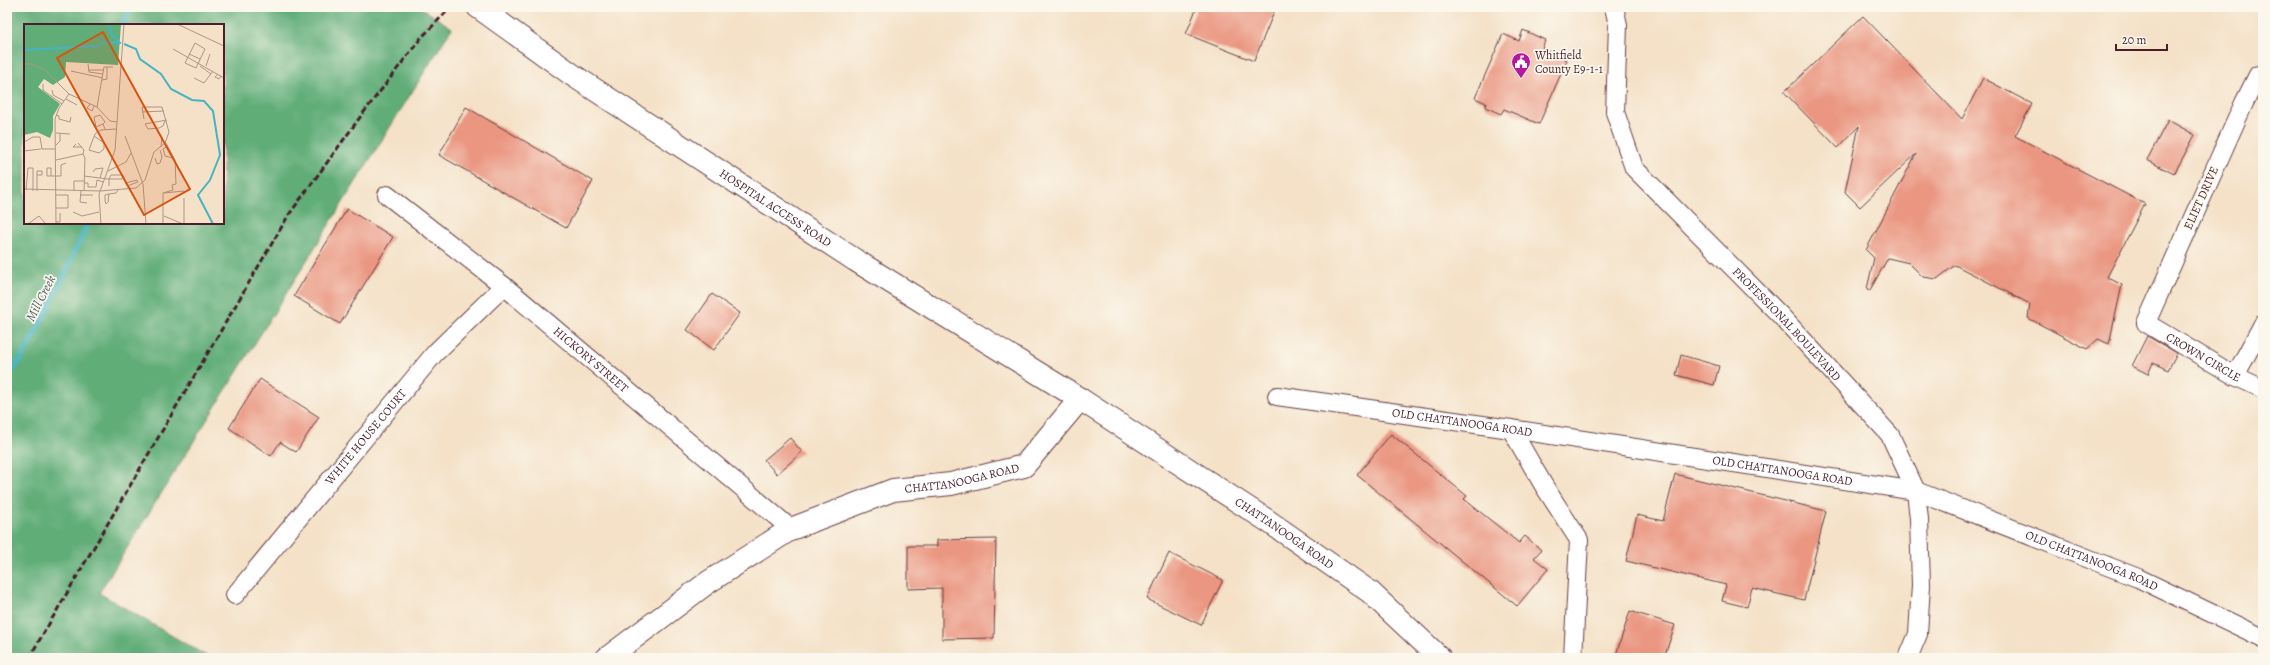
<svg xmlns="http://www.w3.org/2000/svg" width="2270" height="665" viewBox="0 0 2270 665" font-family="Alegreya,serif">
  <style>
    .forest { fill: #60ad78; stroke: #556652; fill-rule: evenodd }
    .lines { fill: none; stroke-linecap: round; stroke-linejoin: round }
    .stream { stroke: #46b4c2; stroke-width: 5 }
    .building { fill: #ea9681 }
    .minor-casing { stroke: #643c42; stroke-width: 20 }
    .tertiary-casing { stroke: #643c42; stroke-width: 24 }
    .secondary-casing { stroke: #643c42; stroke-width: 24 }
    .minor { stroke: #fff; stroke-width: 18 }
    .tertiary { stroke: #fff; stroke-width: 22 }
    .secondary { stroke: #fff; stroke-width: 22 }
    .rail { stroke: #4a1f2b; stroke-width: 3; stroke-dasharray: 6 3; stroke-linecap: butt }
    .labels { text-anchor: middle; stroke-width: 3.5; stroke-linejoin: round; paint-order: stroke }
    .poi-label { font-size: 12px; fill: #4a1f2b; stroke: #fbf7ec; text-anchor: start }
    .street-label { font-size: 12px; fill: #4a1f2b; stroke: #fbf7ec }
    .water-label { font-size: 13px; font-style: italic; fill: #485b67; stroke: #fbf7ec }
    .inset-river { fill: none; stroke: #46b4c2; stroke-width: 2 }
    .inset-road { fill: none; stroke: #b09389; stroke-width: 1 }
    .view { fill: #d8530f; fill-opacity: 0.15; stroke: #d8530f; stroke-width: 2 }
    .inset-edge { fill: none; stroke: #4a1f2b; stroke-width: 2 }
  </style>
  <rect width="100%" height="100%" fill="#fbf7ec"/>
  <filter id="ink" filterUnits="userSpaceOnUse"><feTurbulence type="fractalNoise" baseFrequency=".025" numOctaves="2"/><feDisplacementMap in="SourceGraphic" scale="8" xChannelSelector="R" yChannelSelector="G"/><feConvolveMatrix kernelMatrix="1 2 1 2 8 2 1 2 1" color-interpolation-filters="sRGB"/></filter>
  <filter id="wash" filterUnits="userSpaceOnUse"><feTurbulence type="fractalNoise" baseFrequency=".012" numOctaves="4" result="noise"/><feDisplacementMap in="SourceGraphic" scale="16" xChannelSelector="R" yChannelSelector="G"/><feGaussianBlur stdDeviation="0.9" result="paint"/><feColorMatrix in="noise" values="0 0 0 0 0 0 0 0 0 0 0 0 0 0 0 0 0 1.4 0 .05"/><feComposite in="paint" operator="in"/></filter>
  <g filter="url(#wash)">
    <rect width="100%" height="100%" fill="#f4e1c7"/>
    <path class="forest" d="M7 7H420L452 28 99 593 210 658H7ZM25 25H223V223H25Z"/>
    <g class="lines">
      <g class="stream">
        <polyline points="121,25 133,7"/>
        <path d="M7 380C40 331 64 276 88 223"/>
      </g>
    </g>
    <g id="blocks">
      <g class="building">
        <polygon points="1197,7 1276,7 1254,61 1186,34"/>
        <polygon points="1863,16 1962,119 1983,78 2032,104 2015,136 2145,204 2107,277 2122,285 2109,344 2098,339 2087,349 2028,318 2030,304 1955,265 1937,279 1923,277 1909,263 1888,258 1870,290 1867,289 1874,258 1866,250 1916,154 1860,207 1845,192 1859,126 1838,148 1784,92"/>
        <polygon points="1523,30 1545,40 1542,49 1567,60 1539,124 1504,109 1501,114 1485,107 1486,103 1475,98 1503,34 1519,41"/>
        <polygon points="466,107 593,181 566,228 439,155"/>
        <polygon points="2168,120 2195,135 2174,174 2147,160"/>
        <polygon points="347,209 393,237 340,324 294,296"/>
        <polygon points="712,294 740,313 714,350 687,330"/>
        <polygon points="2147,336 2177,353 2168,370 2153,363 2148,374 2132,366"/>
        <polygon points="1681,355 1719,366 1714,385 1676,375"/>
        <polygon points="260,379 319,417 296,452 280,442 271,456 229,428"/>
        <polygon points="1391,434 1467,496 1464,499 1519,543 1525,536 1541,550 1534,558 1548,569 1517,606 1357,475"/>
        <polygon points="790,438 802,452 777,474 764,460"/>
        <polygon points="1675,474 1826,511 1804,600 1752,588 1747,607 1722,601 1726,585 1626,561 1637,515 1663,521"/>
        <polygon points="996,539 994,638 942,639 942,588 908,589 908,546 937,546 937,540"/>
        <polygon points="1169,553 1223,580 1201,625 1147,599"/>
        <polygon points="1630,611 1675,625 1664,658 1615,658"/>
      </g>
    </g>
  </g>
  <g filter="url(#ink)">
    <use href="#blocks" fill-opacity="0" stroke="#643c42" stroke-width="1"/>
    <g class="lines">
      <defs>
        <g id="minor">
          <path id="s1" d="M1614 7 1618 25 1615 112 1634 168 1781 316 1890 435 1916 491 1919 519 1921 585 1918 634 1908 658"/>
          <path id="s2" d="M2258 75 2244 103 2146 323 2235 376 2263 389"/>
          <path id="s3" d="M387 195 504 286 791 529"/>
          <polyline points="2235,376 2263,324"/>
          <path id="s4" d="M1277 396 1511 429 1916 491 2138 578 2263 638"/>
          <polyline points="1511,429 1544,486 1579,540 1573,658"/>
          <path id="s5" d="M235 595 435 353 504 286"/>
        </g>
        <g id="tertiary">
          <path id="s6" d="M607 658 707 583 791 529 893 490 951 484 1024 466 1080 399"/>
        </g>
        <g id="secondary">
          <path id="s7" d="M478 7 574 76 855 260 1080 399 1268 521 1370 592 1440 658"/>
        </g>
      </defs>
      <use href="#minor" class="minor-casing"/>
      <use href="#tertiary" class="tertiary-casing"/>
      <use href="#secondary" class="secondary-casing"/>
      <use href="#minor" class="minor"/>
      <use href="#tertiary" class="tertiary"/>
      <use href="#secondary" class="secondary"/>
      <polyline class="rail" points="29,658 288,216 361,116 421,38 451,7"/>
    </g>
  </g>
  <defs>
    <symbol id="civic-pin" viewBox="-11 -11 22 30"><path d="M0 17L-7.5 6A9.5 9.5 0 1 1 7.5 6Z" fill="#b5179e" stroke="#fbf7ec"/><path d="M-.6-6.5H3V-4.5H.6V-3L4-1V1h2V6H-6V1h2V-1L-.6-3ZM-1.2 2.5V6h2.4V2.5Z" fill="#fff"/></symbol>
  </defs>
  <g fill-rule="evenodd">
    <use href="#civic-pin" x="1510" y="51" width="22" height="30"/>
  </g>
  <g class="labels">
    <g class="poi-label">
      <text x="1535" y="59">Whitfield<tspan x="1535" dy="14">County E9-1-1</tspan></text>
    </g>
    <g class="street-label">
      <text transform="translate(2201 198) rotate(-66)" y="4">ELIET DRIVE</text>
      <text dy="4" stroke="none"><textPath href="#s7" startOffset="359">HOSPITAL ACCESS ROAD</textPath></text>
      <text dy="4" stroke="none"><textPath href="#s1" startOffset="383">PROFESSIONAL BOULEVARD</textPath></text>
      <text dy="4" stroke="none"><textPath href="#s2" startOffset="339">CROWN CIRCLE</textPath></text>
      <text dy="4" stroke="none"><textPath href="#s3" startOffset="262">HICKORY STREET</textPath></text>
      <text dy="4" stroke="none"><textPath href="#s4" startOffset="187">OLD CHATTANOOGA ROAD</textPath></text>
      <text dy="4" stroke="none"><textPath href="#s5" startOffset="205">WHITE HOUSE COURT</textPath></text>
      <text dy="4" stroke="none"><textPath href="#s4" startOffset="511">OLD CHATTANOOGA ROAD</textPath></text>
      <text dy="4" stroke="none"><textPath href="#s6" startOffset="404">CHATTANOOGA ROAD</textPath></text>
      <text dy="4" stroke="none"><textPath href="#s7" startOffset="963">CHATTANOOGA ROAD</textPath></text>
      <text dy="4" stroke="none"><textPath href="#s4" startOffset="835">OLD CHATTANOOGA ROAD</textPath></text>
    </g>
    <g class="water-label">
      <text transform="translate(40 298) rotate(-63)" y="5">Mill Creek</text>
    </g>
  </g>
  <g transform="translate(24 24)">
    <rect width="200" height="200" fill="#f4e1c7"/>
    <path d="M0 0H97L94 41 42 38 41 53 29 61 20 55 14 63 36 80 29 92V106L26 114 13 108 0 111Z" fill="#60ad78"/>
    <path class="inset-river" d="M85 0 88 11 95 18M100 20 112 25 116 35 137 50 147 65 168 76 180 77 189 87 196 131 186 156 174 171 189 200M0 26 73 22 82 18 97 19"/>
    <path class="inset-road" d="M153 0 200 22M171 19 181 25 172 44 161 39ZM149 25 200 54M165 30 176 35M0 40H7L21 46 45 70 73 83 86 97 93 98M64 40 65 48 79 50M176 42 187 50M182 42 186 30M64 46H80M47 47 79 54M194 50 191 53 195 55 197 52M170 54 180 59 189 47M78 56 83 55V43M19 60V66L38 80M28 66 29 71 40 77M42 75 53 81M66 80 63 84 68 87 70 82M73 83 80 43H89M118 88 140 87M32 91 35 92V95L46 98 47 93M141 97 139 102 135 104 124 105 121 100 143 96M79 100 72 103 70 93 76 91 81 98 79 100 81 105M132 104 138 113 137 123M32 109 46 110M70 112 80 119V125L75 129 65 126 71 110 77 106 92 105M101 112 119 160 122 200M0 118 9 113H16L18 125M54 119 60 126 59 130M52 120 49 123H58M32 121 36 117V110M144 122 139 125 141 132 149 134M18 125H31M0 127 17 125M59 130 61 134 60 167M131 134 133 140 136 139 138 133 136 126M32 136 59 130M84 147 102 138 107 129M69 148 71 145 79 144 76 154M27 152V144H23V152H37V141L42 139M60 152 84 155H98L99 151H87L85 155V162M100 155 103 162 114 158 113 156 102 159M60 159H64V163H72L73 156 79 158M0 165 76 167 112 164 121 156 130 128 141 119 145 108 138 83H118L120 95M2 166 4 144H9V167M13 167V147H18V151H13M50 167V157H60M57 167 56 178 63 179M139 169 149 166 148 161 152 160 151 136 142 119M140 169 160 167M56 171H69M160 174V200M84 177 85 170 92 169 94 166M85 177 82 180 81 177V171L85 170M32 184H44V171H32M49 188 58 192 75 188M140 192 159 200M32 198H36V189M4 200 15 192 22 200M32 200 31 95 35 84 45 70M77 200 75 170 91 126 100 0M139 200V169"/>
    <path class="view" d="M79 8 166 165 120 191 33 34Z"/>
    <rect width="200" height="200" class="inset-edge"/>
  </g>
  <rect width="2270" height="665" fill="none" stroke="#fbf7ec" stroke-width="24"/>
  <path d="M2116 44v6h51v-6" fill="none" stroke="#4a1f2b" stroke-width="2"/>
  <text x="2122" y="44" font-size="12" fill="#4a1f2b" stroke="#fbf7ec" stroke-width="3" paint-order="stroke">20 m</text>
</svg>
